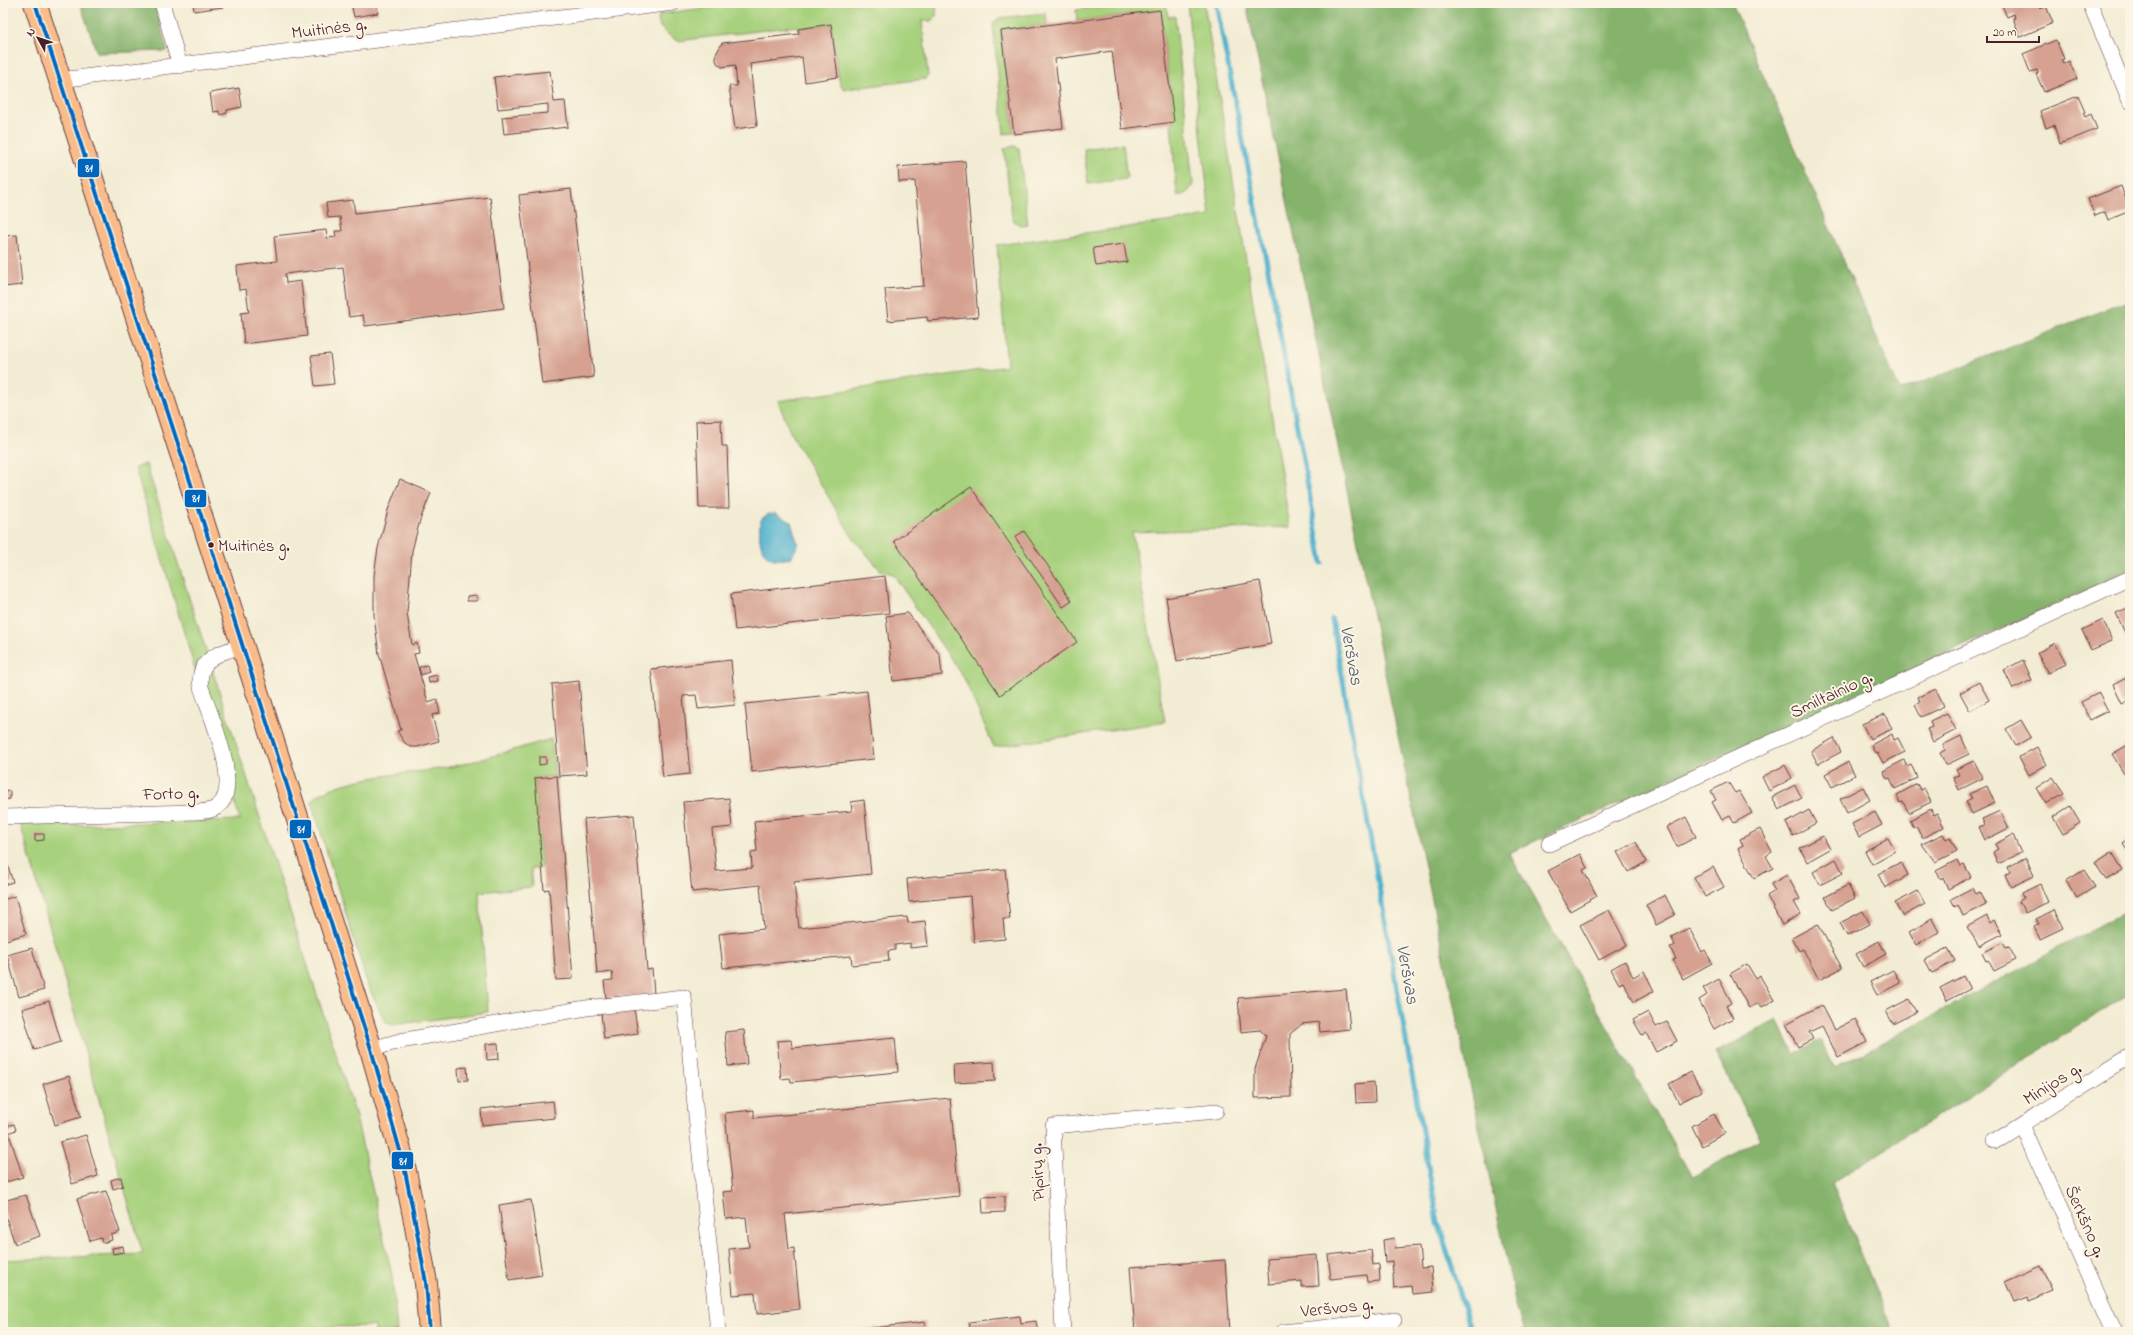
<svg xmlns="http://www.w3.org/2000/svg" width="2133" height="1335" viewBox="0 0 2133 1335" font-family="'Indie Flower',sans-serif">
  <style>
    .green { fill: #a7d17d; stroke: #787854 }
    .forest { fill: #85b36c; stroke: #68694c }
    .water { fill: #4db0cc; stroke: #4c687c }
    .lines { fill: none; stroke-linecap: round; stroke-linejoin: round }
    .stream { stroke: #4db0cc; stroke-width: 5 }
    .building { fill: #d6a191 }
    .street-casing { stroke: #633e44; stroke-width: 16 }
    .primary-casing { stroke: #633e44; stroke-width: 24 }
    .street { stroke: #fff; stroke-width: 15 }
    .primary { stroke: #f9bc8a; stroke-width: 22 }
    .bus-1-casing { stroke: #fcf5e5; stroke-width: 7 }
    .bus-1 { stroke: #0065bd; stroke-width: 4 }
    .bus-dot { fill: #4a1f2b; stroke: #fcf5e5; stroke-width: 1.5 }
    .labels { text-anchor: middle; stroke-width: 4; stroke-linejoin: round; paint-order: stroke }
    .bus-label { font-size: 17px; fill: #4a1f2b; stroke: #fcf5e5; text-anchor: start }
    .street-label { font-size: 18px; fill: #4a1f2b; stroke: #fcf5e5 }
    .water-label { font-size: 19px; font-style: italic; fill: #4b596b; stroke: #fcf5e5 }
    .line-badge { stroke: #fcf5e5; stroke-width: 1.5 }
    .badge-label { font-size: 11px; text-anchor: middle; font-weight: bold; fill: #fff }
  </style>
  <rect width="100%" height="100%" fill="#fcf5e5"/>
  <filter id="ink" filterUnits="userSpaceOnUse"><feTurbulence type="fractalNoise" baseFrequency=".025" numOctaves="2"/><feDisplacementMap in="SourceGraphic" scale="8" xChannelSelector="R" yChannelSelector="G"/><feConvolveMatrix kernelMatrix="1 2 1 2 8 2 1 2 1" color-interpolation-filters="sRGB"/></filter>
  <filter id="wash" filterUnits="userSpaceOnUse"><feTurbulence type="fractalNoise" baseFrequency=".012" numOctaves="4" result="noise"/><feDisplacementMap in="SourceGraphic" scale="16" xChannelSelector="R" yChannelSelector="G"/><feGaussianBlur stdDeviation="0.9" result="paint"/><feColorMatrix in="noise" values="0 0 0 0 0 0 0 0 0 0 0 0 0 0 0 0 0 1.4 0 .05"/><feComposite in="paint" operator="in"/></filter>
  <g filter="url(#wash)">
    <rect width="100%" height="100%" fill="#f3ecd4"/>
    <g class="green">
      <path d="M740 3H937L936 16 931 21H922L928 76 925 79 845 89 840 85 831 24 798 29 797 26 678 41C669 35 653 27 660 14Z"/>
      <path d="M1130 3H1166L1168 17 1175 16 1193 184C1190 191 1185 196 1177 195L1171 123 1174 122 1160 10 1077 21 1076 10Z"/>
      <polygon points="1187,3 1204,3 1290,527 1132,532 1165,722 994,747 964,678 893,574 881,571 853,538 791,434 778,401 1007,366 997,245 1210,216"/>
      <polygon points="1046,13 1047,25 1001,31 1014,133 1004,134 993,25 995,21 999,18"/>
      <polygon points="1123,144 1127,179 1088,184 1084,149"/>
      <polygon points="1014,146 1019,148 1028,225 1021,226 1014,221 1012,216 1004,149"/>
      <polygon points="146,464 355,1113 392,1275 397,1332 375,1332 375,1326 158,1332 3,1332 3,1260 143,1254 20,823 67,825 240,820 135,468"/>
      <path d="M551 739 555 776 535 778 542 867 531 869 532 887 479 892 488 1012 392 1025 385 1021 368 986 312 804V799C345 774 413 775 454 766 486 759 519 748 551 739Z"/>
    </g>
    <g class="forest">
      <polygon points="80,3 155,3 167,51 97,53"/>
      <polygon points="1246,3 1732,3 1900,391 2130,300 2130,570 1509,853 1692,1177 1761,1139 1715,1053 1777,1020 1793,1054 1820,1040 1835,1068 2130,910 2130,993 1832,1183 1893,1332 1524,1332 1516,1305"/>
    </g>
    <path class="water" d="M775 513 791 522 798 545 791 558C761 565 758 546 760 520L768 514Z"/>
    <g class="lines">
      <g class="stream">
        <polyline points="1216,3 1272,290 1322,563"/>
        <polyline points="1332,619 1438,1222 1472,1332"/>
      </g>
    </g>
    <g id="blocks">
      <g class="building">
        <polygon points="193,3 223,3 223,7 194,11"/>
        <polygon points="351,3 376,3 378,13 354,17"/>
        <polygon points="2001,3 2043,3 2038,5 2040,8 2046,6 2053,23 2020,37 2013,18 2015,18 2014,14 2007,17"/>
        <polygon points="1160,10 1174,122 1122,129 1112,51 1055,59 1063,128 1014,134 1001,31"/>
        <polygon points="831,24 838,77 805,82 802,57 750,64 757,126 735,129 729,86 737,86 735,65 722,67 717,63 715,56 722,43 799,34 798,29"/>
        <polygon points="2056,40 2064,59 2061,60 2063,64 2069,61 2077,79 2044,92 2036,74 2038,73 2037,70 2030,72 2023,54"/>
        <polygon points="550,71 554,102 565,101 568,127 504,134 502,117 548,113 548,104 498,109 494,77"/>
        <polygon points="239,88 242,107 227,110 227,113 220,115 219,111 213,112 210,93"/>
        <polygon points="2078,96 2085,112 2083,113 2085,117 2091,114 2097,129 2060,144 2054,125 2046,128 2040,111"/>
        <polygon points="965,161 978,317 928,321 927,317 888,321 885,289 924,286 915,181 899,182 898,167"/>
        <polygon points="2121,186 2130,211 2108,220 2105,212 2095,216 2088,199"/>
        <polygon points="571,189 594,377 542,384 519,195"/>
        <polygon points="490,197 504,308 365,326 363,315 349,317 343,267 285,274 286,283 301,281 307,336 244,344 241,313 249,312 246,289 239,290 237,266 277,261 274,236 326,230 327,238 336,237 335,231 342,231 340,217 328,218 326,203 353,200 355,213"/>
        <polygon points="17,235 22,285 3,287 3,236"/>
        <polygon points="1124,244 1127,262 1096,266 1093,248"/>
        <polygon points="330,354 334,384 315,386 311,356"/>
        <polygon points="721,420 722,446 727,446 729,508 699,508 696,421"/>
        <polygon points="400,479 431,493 420,520 412,551 407,613 412,645 417,643 419,653 414,654 428,702 437,699 440,713 432,715 439,741 417,747 411,747 405,743 397,731 401,730 379,654 374,616 374,576 378,548 388,510"/>
        <polygon points="971,487 1077,642 1000,695 894,541"/>
        <polygon points="1024,531 1072,601 1063,607 1015,537"/>
        <polygon points="885,576 889,613 735,630 731,594"/>
        <polygon points="1260,581 1271,644 1177,661 1166,598"/>
        <polygon points="477,595 477,601 467,601 467,596"/>
        <polygon points="2130,607 2130,630 2125,633 2116,613"/>
        <polygon points="908,613 940,655 942,675 893,681 886,616"/>
        <polygon points="2103,620 2112,641 2091,650 2082,630"/>
        <polygon points="2055,643 2066,663 2048,673 2037,653"/>
        <polygon points="731,660 735,705 698,709 696,695 683,696 690,774 663,777 651,669"/>
        <polygon points="2023,660 2032,680 2013,689 2004,670"/>
        <polygon points="427,665 429,672 421,675 419,667"/>
        <polygon points="437,675 438,681 429,683 428,677"/>
        <polygon points="2130,676 2130,700 2122,704 2113,685"/>
        <polygon points="579,681 587,774 559,776 552,684"/>
        <polygon points="1979,682 1989,700 1970,711 1960,693"/>
        <polygon points="1936,689 1944,706 1921,717 1915,705 1920,702 1918,697"/>
        <polygon points="867,691 874,759 752,772 745,704"/>
        <polygon points="2099,693 2108,711 2090,720 2081,702"/>
        <polygon points="1947,713 1956,730 1933,742 1927,729 1932,727 1930,721"/>
        <polygon points="1885,714 1892,729 1870,739 1862,724"/>
        <polygon points="2021,720 2031,737 2016,746 2006,729"/>
        <polygon points="1892,734 1894,740 1898,738 1905,752 1883,763 1877,752 1875,753 1871,745"/>
        <polygon points="1961,736 1969,754 1946,765 1940,753 1945,750 1943,745"/>
        <polygon points="1834,738 1841,752 1818,764 1811,751"/>
        <polygon points="2130,744 2130,770 2124,774 2112,754"/>
        <polygon points="2037,747 2046,765 2029,775 2019,757"/>
        <polygon points="539,757 546,757 546,764 539,765"/>
        <polygon points="1904,760 1907,766 1911,764 1917,778 1895,789 1890,778 1887,779 1883,771"/>
        <polygon points="1974,761 1983,778 1959,790 1953,777 1959,775 1956,769"/>
        <polygon points="1848,762 1855,775 1832,787 1825,774"/>
        <polygon points="1785,765 1792,778 1769,791 1762,777"/>
        <polygon points="557,776 573,979 556,980 549,889 544,890 535,778"/>
        <polygon points="2053,777 2064,793 2046,804 2036,788"/>
        <polygon points="1728,782 1735,793 1739,791 1752,813 1734,823 1730,816 1722,820 1712,802 1716,800 1711,791"/>
        <polygon points="1917,784 1920,790 1924,788 1931,802 1909,813 1903,802 1900,803 1897,795"/>
        <polygon points="1795,785 1802,798 1779,810 1772,797"/>
        <polygon points="1987,786 1995,803 1972,814 1966,802 1972,799 1969,794"/>
        <polygon points="1863,787 1870,800 1847,813 1840,799"/>
        <polygon points="10,791 10,799 3,800 3,792"/>
        <polygon points="729,798 732,827 712,829 716,871 752,868 751,852 757,851 754,821 852,811 851,802 864,800 871,874 794,882 799,928 907,917 908,923 925,921 928,946 910,948 910,943 895,945 895,950 888,951 889,961 852,965 851,956 723,968 719,934 764,929 760,885 692,892 683,802"/>
        <polygon points="2070,806 2080,823 2063,834 2053,817"/>
        <polygon points="1931,809 1933,815 1937,813 1944,827 1922,838 1916,826 1914,828 1910,820"/>
        <polygon points="1809,810 1816,823 1793,836 1786,823"/>
        <polygon points="2000,811 2009,828 1985,840 1979,827 1985,825 1982,819"/>
        <polygon points="1875,812 1882,825 1859,837 1852,824"/>
        <polygon points="634,815 647,970 652,969 654,994 606,998 604,981 613,980 612,972 597,974 584,819"/>
        <polygon points="1686,817 1696,837 1677,847 1667,827"/>
        <polygon points="1760,829 1772,852 1766,856 1773,868 1754,878 1738,849 1743,846 1740,839"/>
        <polygon points="35,834 44,834 44,840 35,841"/>
        <polygon points="1943,834 1946,839 1950,837 1957,851 1935,862 1922,844"/>
        <polygon points="2013,835 2021,853 1998,864 1993,852 1998,849 1995,844"/>
        <polygon points="1823,836 1830,849 1807,862 1800,848"/>
        <polygon points="1888,838 1895,851 1872,864 1865,851"/>
        <polygon points="2130,839 2130,855 2123,844"/>
        <polygon points="1636,842 1646,862 1628,872 1617,852"/>
        <polygon points="3,850 13,882 3,885"/>
        <polygon points="2112,852 2123,870 2106,880 2095,863"/>
        <polygon points="1580,854 1587,868 1583,870 1597,896 1570,911 1548,871"/>
        <polygon points="2026,858 2034,876 2011,887 2005,875 2010,872 2008,867"/>
        <polygon points="1836,859 1843,873 1820,885 1813,872"/>
        <polygon points="1957,860 1960,866 1964,864 1971,877 1948,889 1943,877 1941,879 1936,871"/>
        <polygon points="1901,862 1908,875 1885,888 1878,874"/>
        <polygon points="1713,867 1724,887 1705,897 1694,877"/>
        <polygon points="1005,869 1010,919 1003,919 1005,939 974,942 970,896 909,902 907,879"/>
        <polygon points="2084,870 2095,887 2077,898 2066,881"/>
        <polygon points="1787,875 1800,899 1794,902 1801,914 1782,925 1767,896 1775,891 1771,884"/>
        <polygon points="2040,884 2048,902 2025,913 2019,901 2024,898 2022,893"/>
        <polygon points="1848,885 1855,898 1832,910 1825,897"/>
        <polygon points="1972,888 1975,894 1979,892 1986,905 1963,916 1958,905 1955,907 1951,899"/>
        <polygon points="1918,891 1925,904 1903,916 1895,903"/>
        <polygon points="1665,895 1675,915 1656,925 1646,905"/>
        <polygon points="15,896 26,934 3,941 3,900"/>
        <polygon points="1609,910 1627,945 1599,960 1580,925"/>
        <polygon points="2054,910 2063,928 2040,939 2034,927 2039,924 2036,919"/>
        <polygon points="1863,911 1870,924 1847,936 1840,923"/>
        <polygon points="1987,916 1990,923 1994,920 2002,934 1979,946 1967,927"/>
        <polygon points="1932,919 1939,932 1916,945 1909,932"/>
        <polygon points="1818,924 1842,968 1819,980 1803,949 1799,951 1792,938"/>
        <polygon points="1689,928 1702,952 1705,950 1712,963 1683,979 1673,960 1676,959 1670,948 1675,945 1671,937"/>
        <polygon points="1879,941 1886,954 1863,967 1856,954"/>
        <polygon points="2003,943 2006,948 2009,947 2016,960 1994,971 1988,960 1986,961 1982,953"/>
        <polygon points="32,948 44,990 19,997 7,955"/>
        <polygon points="1948,948 1955,961 1932,973 1925,960"/>
        <polygon points="1625,961 1633,977 1644,971 1654,991 1634,1002 1623,982 1619,984 1611,969"/>
        <polygon points="1747,964 1756,979 1760,976 1774,1000 1762,1007 1759,1003 1749,1008 1730,974"/>
        <polygon points="1893,970 1900,983 1877,995 1870,982"/>
        <polygon points="1963,976 1970,989 1947,1001 1940,988"/>
        <polygon points="1719,979 1732,1003 1726,1006 1733,1018 1714,1029 1699,1000 1707,995 1703,988"/>
        <polygon points="1346,989 1350,1029 1320,1032 1319,1022 1302,1024 1290,1034 1291,1097 1255,1098 1255,1069 1266,1036 1260,1030 1241,1032 1238,998"/>
        <polygon points="1909,999 1916,1012 1893,1024 1886,1011"/>
        <polygon points="49,1001 61,1042 34,1050 22,1009"/>
        <polygon points="1821,1005 1834,1030 1855,1019 1867,1042 1838,1057 1822,1026 1809,1032 1813,1039 1798,1047 1786,1024"/>
        <polygon points="634,1008 638,1034 604,1039 601,1013"/>
        <polygon points="1648,1012 1656,1027 1667,1022 1677,1041 1656,1052 1646,1033 1642,1035 1633,1020"/>
        <polygon points="744,1030 747,1064 728,1066 725,1032"/>
        <polygon points="895,1038 898,1072 791,1082 790,1078 781,1079 777,1041 791,1040 792,1048"/>
        <polygon points="498,1043 499,1059 487,1060 486,1044"/>
        <polygon points="994,1062 995,1081 955,1083 954,1065"/>
        <polygon points="467,1067 468,1080 459,1081 458,1068"/>
        <polygon points="1691,1072 1702,1091 1679,1103 1669,1084"/>
        <polygon points="69,1076 81,1117 55,1125 43,1084"/>
        <polygon points="1374,1082 1375,1102 1356,1103 1355,1084"/>
        <polygon points="950,1098 959,1196 785,1214 789,1249 794,1248 800,1309 757,1314 755,1293 733,1295 729,1249 749,1247 746,1217 726,1219 723,1192 733,1191 725,1113 754,1110 754,1118"/>
        <polygon points="553,1101 555,1118 482,1125 481,1109"/>
        <polygon points="1714,1114 1725,1133 1702,1146 1692,1126"/>
        <polygon points="14,1124 16,1130 8,1133 6,1126"/>
        <polygon points="9,1134 23,1177 3,1183 3,1136"/>
        <polygon points="86,1135 98,1176 72,1184 60,1142"/>
        <polygon points="121,1177 123,1186 113,1189 111,1180"/>
        <polygon points="106,1191 120,1232 111,1235 112,1240 102,1243 101,1238 90,1241 77,1199"/>
        <polygon points="26,1195 40,1236 15,1244 3,1209 3,1201"/>
        <polygon points="1005,1196 1005,1212 983,1213 982,1197"/>
        <polygon points="531,1200 542,1275 509,1280 499,1205"/>
        <polygon points="1394,1238 1395,1248 1419,1246 1421,1268 1431,1267 1433,1292 1412,1294 1411,1286 1394,1288 1392,1261 1385,1262 1383,1240"/>
        <polygon points="123,1246 124,1252 113,1254 112,1248"/>
        <polygon points="1371,1250 1373,1265 1379,1264 1380,1281 1367,1282 1366,1275 1331,1279 1328,1255"/>
        <polygon points="1317,1255 1319,1286 1302,1287 1302,1281 1269,1284 1267,1259"/>
        <polygon points="1225,1260 1230,1332 1135,1332 1130,1267"/>
        <polygon points="2040,1265 2052,1291 2027,1301 2026,1297 2013,1302 2004,1281"/>
        <polygon points="1020,1316 1021,1323 1036,1321 1038,1332 970,1332 969,1322"/>
        <polygon points="925,1322 926,1332 856,1332 855,1330"/>
      </g>
    </g>
  </g>
  <g filter="url(#ink)">
    <use href="#blocks" fill-opacity="0" stroke="#633e44" stroke-width="1"/>
    <g class="lines">
      <defs>
        <g id="street">
          <polyline points="162,3 180,66"/>
          <polyline points="2090,3 2130,101"/>
          <polyline points="60,80 673,3"/>
          <path d="M3 817 196 812C203 811 211 812 217 807 244 788 209 713 201 687 196 659 220 652 242 646"/>
          <polyline points="1549,844 2130,578"/>
          <polyline points="371,1049 400,1041 586,1008 684,997 718,1332"/>
          <polyline points="2022,1125 2115,1332"/>
          <polyline points="1994,1142 2130,1056"/>
          <polyline points="1063,1332 1053,1126 1216,1111"/>
          <polyline points="1283,1332 1394,1320"/>
        </g>
        <polyline id="primary" points="35,3 190,481 371,1049 403,1161 415,1221 426,1283 430,1332"/>
      </defs>
      <use href="#street" class="street-casing"/>
      <use href="#primary" class="primary-casing"/>
      <use href="#street" class="street"/>
      <use href="#primary" class="primary"/>
      <defs>
        <polyline id="bus-1" points="35,3 190,481 371,1049 403,1161 415,1221 426,1283 430,1332"/>
      </defs>
      <use href="#bus-1" class="bus-1-casing"/>
      <use href="#bus-1" class="bus-1"/>
    </g>
  </g>
  <circle class="bus-dot" cx="211" cy="545" r="3.5"/>
  <g class="labels">
    <g class="bus-label">
      <text x="218" y="551">Muitinės g.</text>
    </g>
    <g class="street-label">
      <text transform="translate(329 28) rotate(-7)" y="6">Muitinės g.</text>
      <text transform="translate(1831 694) rotate(-25)" y="6">Smiltainio g.</text>
      <text transform="translate(171 793) rotate(-2)" y="6">Forto g.</text>
      <text transform="translate(2052 1083) rotate(-32)" y="6">Minijos g.</text>
      <text transform="translate(1037 1172) rotate(-93)" y="6">Pipirų g.</text>
      <text transform="translate(2086 1221) rotate(66)" y="6">Šerkšno g.</text>
      <text transform="translate(1337 1307) rotate(-6)" y="6">Veršvos g.</text>
    </g>
    <g class="water-label">
      <text transform="translate(1353 655) rotate(80)" y="7">Veršvas</text>
      <text transform="translate(1409 974) rotate(80)" y="7">Veršvas</text>
    </g>
  </g>
  <g class="line-badge">
    <rect x="77" y="158" width="23" height="20" rx="4" fill="#0065bd"/>
    <rect x="184" y="489" width="23" height="19" rx="4" fill="#0065bd"/>
    <rect x="289" y="819" width="23" height="20" rx="4" fill="#0065bd"/>
    <rect x="391" y="1151" width="23" height="19" rx="4" fill="#0065bd"/>
  </g>
  <g class="badge-label">
    <text x="89" y="172">81</text>
    <text x="196" y="502">81</text>
    <text x="301" y="833">81</text>
    <text x="403" y="1165">81</text>
  </g>
  <rect width="2133" height="1335" fill="none" stroke="#fcf5e5" stroke-width="16"/>
  <g transform="translate(38 38) rotate(310)" stroke="#fcf5e5" stroke-width="3" paint-order="stroke">
  <path d="M0-3L7 15L0 10L-7 15Z" fill="#4a1f2b"/>
  <text y="-6" font-size="11" font-weight="bold" text-anchor="middle" fill="#4a1f2b">N</text>
  </g>
  <path d="M1987 36v6h52v-6" fill="none" stroke="#4a1f2b" stroke-width="2"/>
  <text x="1993" y="36" font-size="12" fill="#4a1f2b" stroke="#fcf5e5" stroke-width="3" paint-order="stroke">20 m</text>
</svg>
